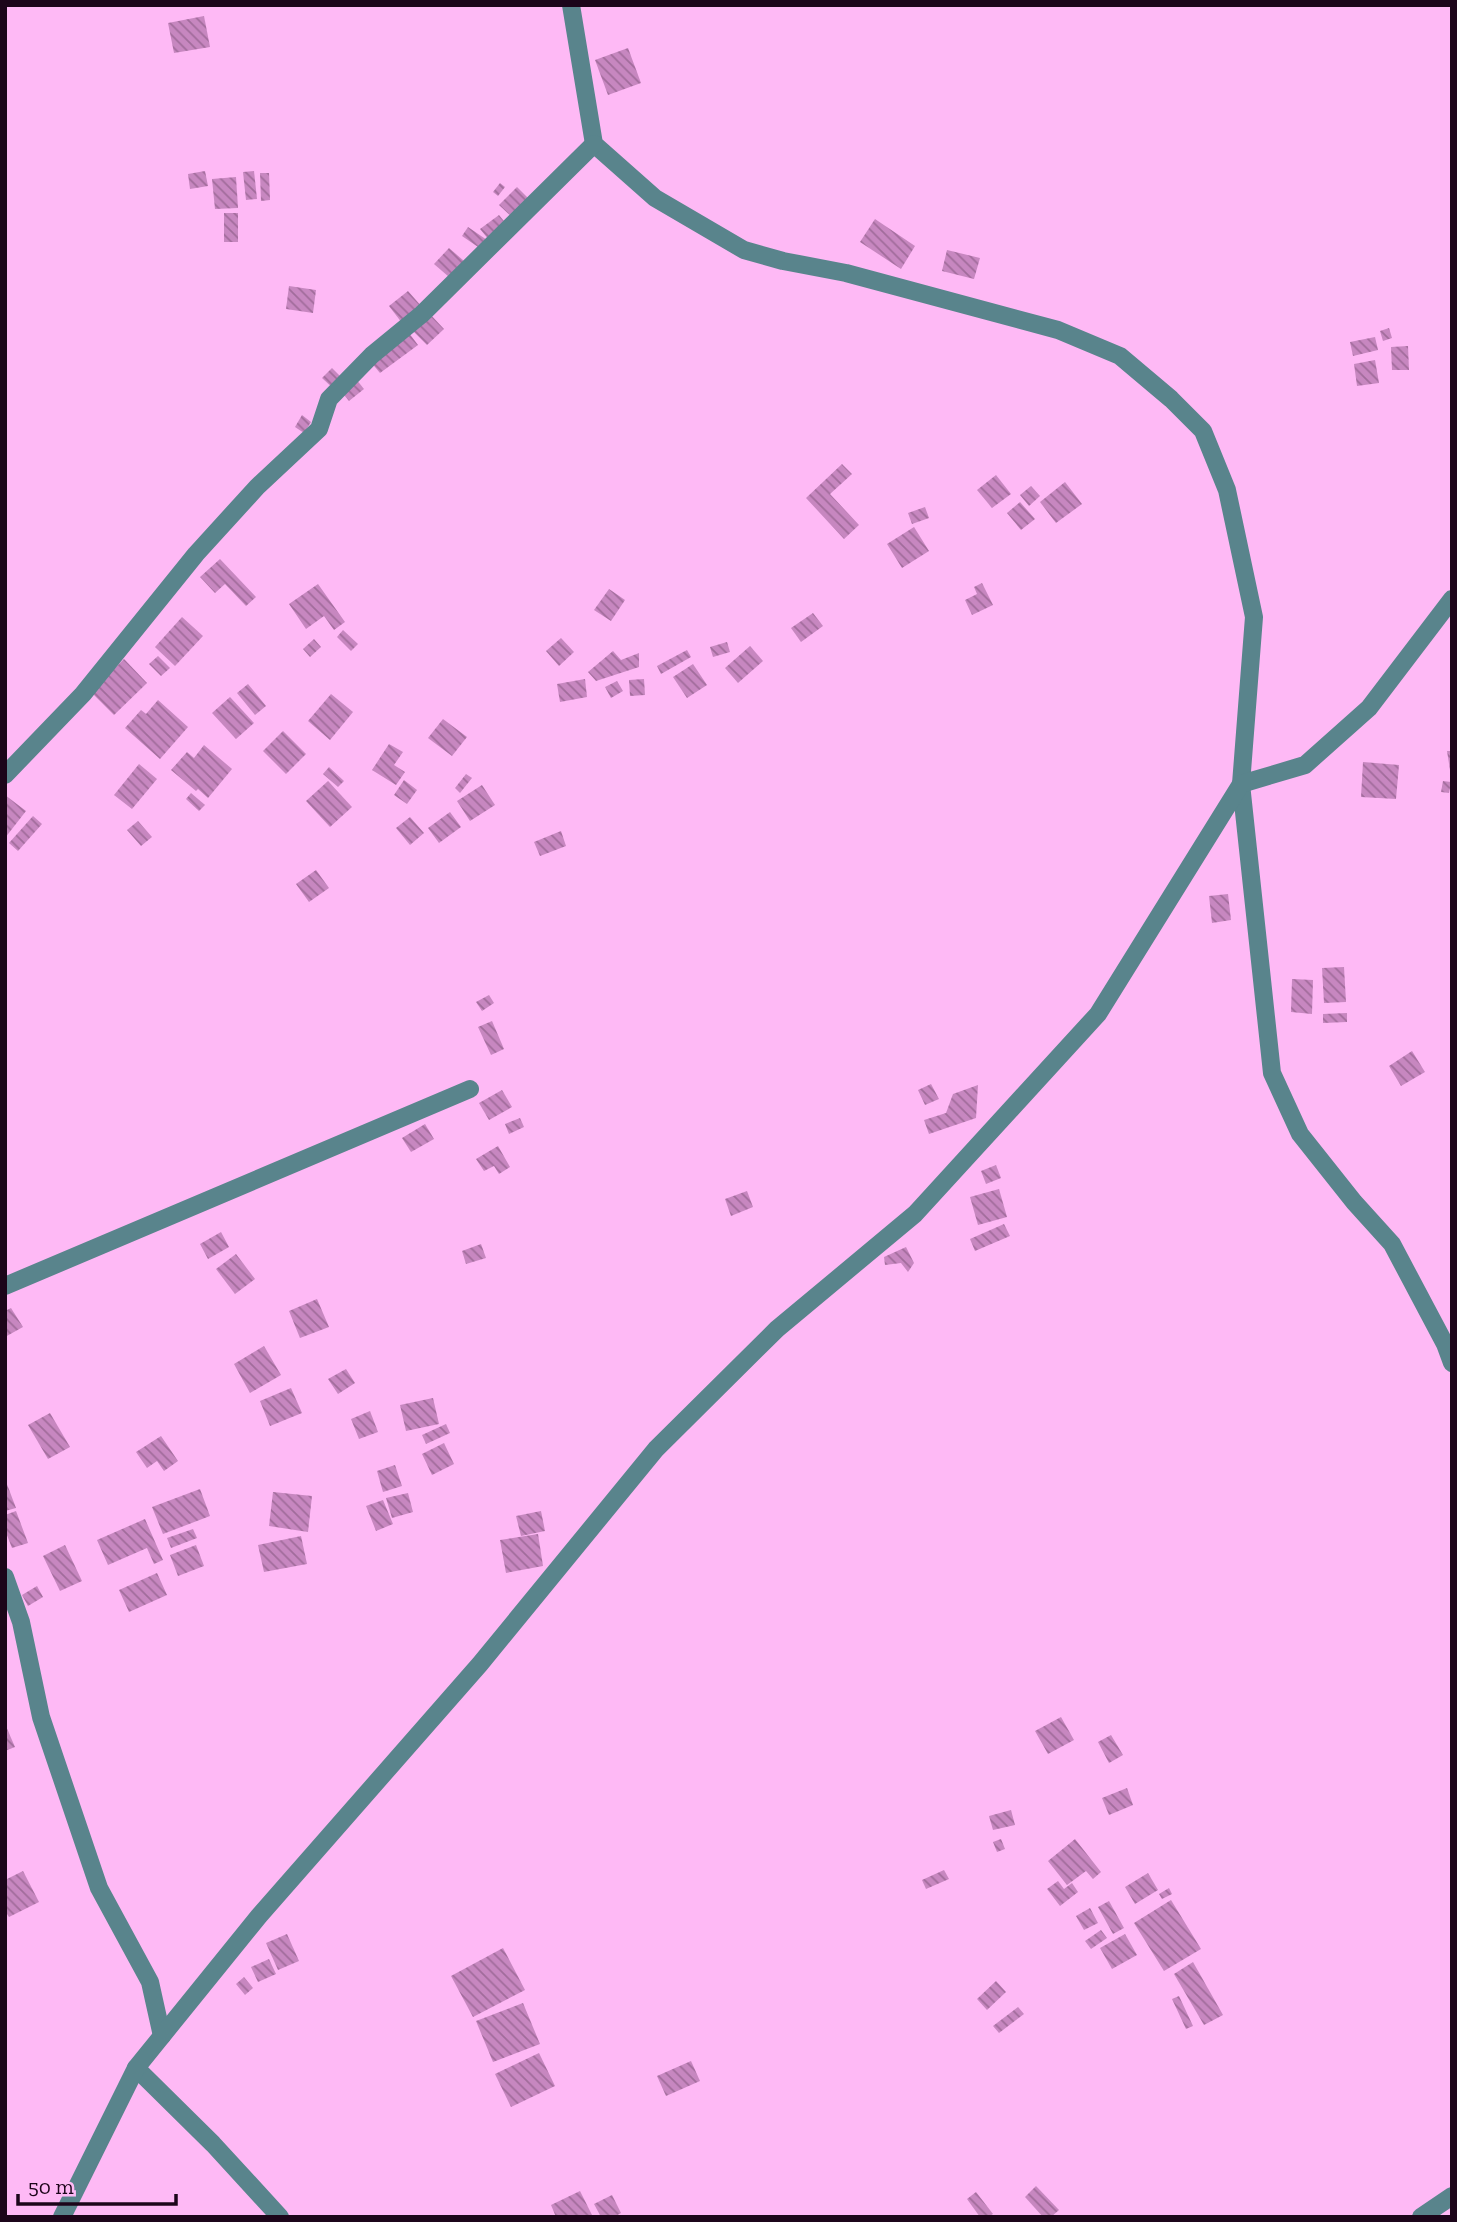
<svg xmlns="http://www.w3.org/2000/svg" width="1457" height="2222" viewBox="0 0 1457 2222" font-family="'Zilla Slab',serif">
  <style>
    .building { fill: url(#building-back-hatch) }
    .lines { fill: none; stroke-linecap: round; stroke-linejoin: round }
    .minor { stroke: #59848c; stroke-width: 18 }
  </style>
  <defs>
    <pattern id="building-back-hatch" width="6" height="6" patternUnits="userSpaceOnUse" patternTransform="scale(1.75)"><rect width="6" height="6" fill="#c787c0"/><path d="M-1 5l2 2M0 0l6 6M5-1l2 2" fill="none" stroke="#a16c9b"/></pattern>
  </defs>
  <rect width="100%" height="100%" fill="#feb9f5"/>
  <g class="building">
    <polygon points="204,16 210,47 174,53 168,23"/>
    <polygon points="628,48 641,83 608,95 595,60"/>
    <polygon points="205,171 208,186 190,189 188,174"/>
    <polygon points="254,171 257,199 246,200 243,172"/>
    <polygon points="260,173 269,173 270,200 261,201"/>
    <polygon points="236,177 238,208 215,209 212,179"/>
    <polygon points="500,183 505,187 498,196 493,192"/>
    <polygon points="517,187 529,199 512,217 499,205"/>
    <rect x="224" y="213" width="14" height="29"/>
    <polygon points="499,215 508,226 489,240 480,229"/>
    <polygon points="875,219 915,246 901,269 860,242"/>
    <polygon points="468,227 487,240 481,249 462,236"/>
    <polygon points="449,248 464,261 449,277 434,264"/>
    <polygon points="947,250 980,258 974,279 942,271"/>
    <polygon points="289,286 316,290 313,313 286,309"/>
    <polygon points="408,291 422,307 402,323 389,306"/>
    <polygon points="429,313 444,329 427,345 411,329"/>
    <polygon points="1389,328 1392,338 1383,341 1380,331"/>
    <polygon points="409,333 418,345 380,373 370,361"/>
    <polygon points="1375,337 1378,350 1353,356 1350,342"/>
    <polygon points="1408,346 1409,370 1392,370 1391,347"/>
    <polygon points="1375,360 1379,383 1357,386 1354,364"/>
    <polygon points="332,368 345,381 336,391 322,378"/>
    <polygon points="356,379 364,389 349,401 341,391"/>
    <polygon points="302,415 311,422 304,433 295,427"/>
    <polygon points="842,464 852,474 830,494 859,525 844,539 806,498"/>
    <polygon points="996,475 1011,494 992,508 977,490"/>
    <polygon points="1065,482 1082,504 1056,523 1040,502"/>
    <polygon points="1031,486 1040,496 1029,506 1020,495"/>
    <polygon points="1020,502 1035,519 1021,530 1007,513"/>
    <polygon points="925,507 929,518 912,524 908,513"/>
    <polygon points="914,527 929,551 902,568 887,544"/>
    <polygon points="220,559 256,597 246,606 225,584 215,593 200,577"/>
    <polygon points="982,583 993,605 972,615 965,600 977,594 974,587"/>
    <polygon points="318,584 345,622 334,630 324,616 306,629 289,604"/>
    <polygon points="609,589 625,600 611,621 594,610"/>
    <polygon points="813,613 823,626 801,642 791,628"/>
    <polygon points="182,617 203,636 175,666 155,647"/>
    <polygon points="343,630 358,644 351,651 337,637"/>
    <polygon points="561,638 574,652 559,666 546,651"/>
    <polygon points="314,639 321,647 310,657 303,649"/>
    <polygon points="727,642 730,652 713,657 710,647"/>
    <polygon points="750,646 763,661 738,683 725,668"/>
    <polygon points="687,650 691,657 661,674 657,666"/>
    <polygon points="613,651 621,660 639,653 639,667 596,681 588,672"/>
    <polygon points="158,656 170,668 161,676 149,664"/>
    <polygon points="124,659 147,683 114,715 91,692"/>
    <polygon points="693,664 707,685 687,698 673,677"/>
    <polygon points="585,679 587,697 560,702 557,684"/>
    <polygon points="644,679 645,695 630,696 629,680"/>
    <polygon points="617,681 623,691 611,698 605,687"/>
    <polygon points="248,684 266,706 255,715 237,693"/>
    <polygon points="331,694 353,712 330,740 308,721"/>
    <polygon points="230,697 254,723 236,739 212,713"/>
    <polygon points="158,700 188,727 160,759 125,728 141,710 146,714"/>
    <polygon points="443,719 467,737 452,756 428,738"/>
    <polygon points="283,731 306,754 286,774 263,751"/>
    <polygon points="389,744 403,752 394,765 405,772 396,785 372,770"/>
    <polygon points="204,745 232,769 208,798 198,789 196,791 171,770 187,752 194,758"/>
    <polygon points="1447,751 1452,751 1452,769 1450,770"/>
    <polygon points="1363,762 1399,765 1396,799 1361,797"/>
    <polygon points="139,764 157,779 132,809 114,795"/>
    <polygon points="329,767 344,781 338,787 323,774"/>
    <polygon points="466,774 472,778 460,793 455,788"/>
    <polygon points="404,780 417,790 407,804 394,795"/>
    <polygon points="328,781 352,807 330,827 306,801"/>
    <polygon points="1443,781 1451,782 1449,793 1441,792"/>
    <polygon points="482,785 495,805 470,821 457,801"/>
    <polygon points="191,793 205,805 199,811 186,799"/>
    <polygon points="5,795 26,811 5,838"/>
    <polygon points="450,812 461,827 439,843 428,828"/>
    <polygon points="33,816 42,824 18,851 9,843"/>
    <polygon points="410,817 424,833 410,845 396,828"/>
    <polygon points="138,821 152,837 141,846 127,830"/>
    <polygon points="561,831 566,846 540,856 534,842"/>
    <polygon points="316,870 329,888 309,902 296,884"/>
    <polygon points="1228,894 1231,920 1212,923 1209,896"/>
    <polygon points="1344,967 1346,1002 1324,1003 1322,968"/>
    <polygon points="1292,979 1313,980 1312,1014 1291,1012"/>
    <polygon points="489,995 494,1003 482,1011 476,1002"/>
    <polygon points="1347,1013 1347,1022 1323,1023 1323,1014"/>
    <polygon points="492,1021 504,1049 491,1055 478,1027"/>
    <polygon points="1412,1051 1425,1072 1401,1086 1389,1066"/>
    <polygon points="931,1084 939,1099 925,1105 918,1090"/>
    <polygon points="978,1085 976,1118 929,1134 924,1120 946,1113 953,1094"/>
    <polygon points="502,1090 512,1107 489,1120 479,1103"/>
    <polygon points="520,1118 524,1127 509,1134 505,1124"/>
    <polygon points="425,1124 434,1139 411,1152 402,1138"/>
    <polygon points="498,1146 510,1167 499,1174 494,1166 484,1171 476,1159"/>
    <polygon points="996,1165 1001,1178 986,1184 981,1171"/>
    <polygon points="999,1189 1007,1217 978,1225 970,1197"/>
    <polygon points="747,1191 753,1207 731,1216 725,1199"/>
    <polygon points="1004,1224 1010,1236 975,1251 970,1239"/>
    <polygon points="221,1232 229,1247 208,1259 200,1244"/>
    <polygon points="481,1244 486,1258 466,1264 462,1251"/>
    <polygon points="906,1247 914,1263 908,1272 901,1263 885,1265 884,1257"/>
    <polygon points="236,1254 255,1279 235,1294 216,1269"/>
    <polygon points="317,1299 329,1327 300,1338 289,1311"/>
    <polygon points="11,1308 23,1327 5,1337 5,1311"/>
    <polygon points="264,1346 281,1375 250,1393 234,1364"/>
    <polygon points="346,1369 355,1383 338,1394 328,1379"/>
    <polygon points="291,1388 302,1413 270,1426 260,1401"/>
    <polygon points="433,1398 439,1424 406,1431 400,1405"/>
    <polygon points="370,1411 378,1432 359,1439 351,1419"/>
    <polygon points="50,1413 70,1447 48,1459 28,1425"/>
    <polygon points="446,1424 450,1433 426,1444 422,1435"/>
    <polygon points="161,1436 178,1461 164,1471 157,1461 147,1468 136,1452"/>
    <polygon points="444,1443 454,1464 432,1475 422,1454"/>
    <polygon points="395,1465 402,1486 383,1492 377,1471"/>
    <polygon points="5,1479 16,1508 5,1511"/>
    <polygon points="200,1489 210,1516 163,1534 152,1507"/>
    <polygon points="273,1492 312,1496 308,1532 269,1526"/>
    <polygon points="408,1493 413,1512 392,1518 386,1498"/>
    <polygon points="383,1500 393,1524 376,1531 366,1506"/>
    <polygon points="16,1511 28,1543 12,1548 5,1530 5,1515"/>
    <polygon points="541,1511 545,1531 521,1536 516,1516"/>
    <polygon points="145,1519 163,1560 154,1564 147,1548 108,1565 97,1540"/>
    <polygon points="193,1529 197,1538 171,1548 167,1538"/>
    <polygon points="538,1534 543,1566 506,1573 500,1540"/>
    <polygon points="301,1536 307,1564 264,1572 258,1545"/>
    <polygon points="65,1545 82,1581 60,1591 43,1556"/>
    <polygon points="196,1545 204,1566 178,1576 170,1555"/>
    <polygon points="157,1573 167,1595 129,1612 119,1590"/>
    <polygon points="37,1586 43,1597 28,1606 22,1595"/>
    <polygon points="1061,1717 1074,1740 1048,1754 1035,1731"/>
    <polygon points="5,1724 15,1747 5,1751"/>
    <polygon points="1111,1735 1123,1755 1109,1763 1098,1742"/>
    <polygon points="1127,1788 1133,1805 1109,1815 1102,1798"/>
    <polygon points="1011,1810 1015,1825 993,1830 989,1816"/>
    <polygon points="1001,1839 1005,1849 997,1852 993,1842"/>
    <polygon points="1075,1839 1101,1872 1093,1879 1086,1871 1067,1885 1048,1861"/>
    <polygon points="944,1870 949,1879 926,1889 922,1880"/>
    <polygon points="23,1871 39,1902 9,1917 5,1911 5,1880"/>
    <polygon points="1148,1873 1158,1890 1135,1904 1125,1887"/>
    <polygon points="1058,1881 1064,1889 1072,1883 1078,1892 1060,1906 1047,1889"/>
    <polygon points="1169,1888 1172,1894 1162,1899 1159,1894"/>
    <polygon points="1171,1900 1201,1949 1164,1971 1134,1923"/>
    <polygon points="1109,1901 1124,1928 1113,1934 1098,1907"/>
    <polygon points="1090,1908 1098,1923 1084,1930 1076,1916"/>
    <polygon points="1101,1930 1107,1938 1091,1949 1085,1941"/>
    <polygon points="287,1934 299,1961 278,1970 266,1943"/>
    <polygon points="1125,1934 1137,1955 1112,1969 1100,1948"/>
    <polygon points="503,1948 525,1990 473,2017 451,1976"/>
    <polygon points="269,1959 276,1974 258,1982 251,1967"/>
    <polygon points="1193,1962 1223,2015 1204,2025 1174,1974"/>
    <polygon points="244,1977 253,1988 245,1995 236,1984"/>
    <polygon points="996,1981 1006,1992 987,2010 977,1999"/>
    <polygon points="1179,1996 1193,2026 1186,2029 1172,1999"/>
    <polygon points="523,2003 540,2044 493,2062 476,2021"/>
    <polygon points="1018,2007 1024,2014 999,2033 993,2026"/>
    <polygon points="539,2053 555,2086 511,2107 495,2074"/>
    <polygon points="691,2061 700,2081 666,2096 657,2076"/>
    <polygon points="1036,2186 1059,2210 1051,2217 1043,2217 1025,2197"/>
    <polygon points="580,2191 593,2217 556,2217 551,2205"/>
    <polygon points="976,2192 993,2214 988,2217 980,2217 967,2199"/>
    <polygon points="612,2195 621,2213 614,2217 601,2217 594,2204"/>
  </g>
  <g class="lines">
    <g class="minor">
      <polyline points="571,5 594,144 655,198 744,250 783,261 846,273 1058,330 1120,356 1171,399 1203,431 1227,490 1254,617 1241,784 1272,1073 1300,1134 1354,1202 1392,1244 1445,1344 1452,1363"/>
      <polyline points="5,775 83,694 196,554 257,487 319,429 329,399 372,355 422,314 594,144"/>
      <polyline points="5,1286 470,1089"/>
      <polyline points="5,1577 21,1622 41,1717 99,1888 150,1982 162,2036"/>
      <polyline points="136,2068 213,2144 280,2217"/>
      <polyline points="62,2217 136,2068 259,1916 480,1664 656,1449 777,1329 915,1214 1098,1014 1241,784 1305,765 1369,708 1452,599"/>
      <polyline points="1421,2217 1452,2196"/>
    </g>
  </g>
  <rect width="1457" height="2222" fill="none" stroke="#1c051a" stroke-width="14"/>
  <path d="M18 2194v10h158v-10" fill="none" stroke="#1c051a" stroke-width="3.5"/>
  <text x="28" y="2194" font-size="21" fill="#1c051a" stroke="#feb9f5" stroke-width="5" paint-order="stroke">50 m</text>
</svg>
